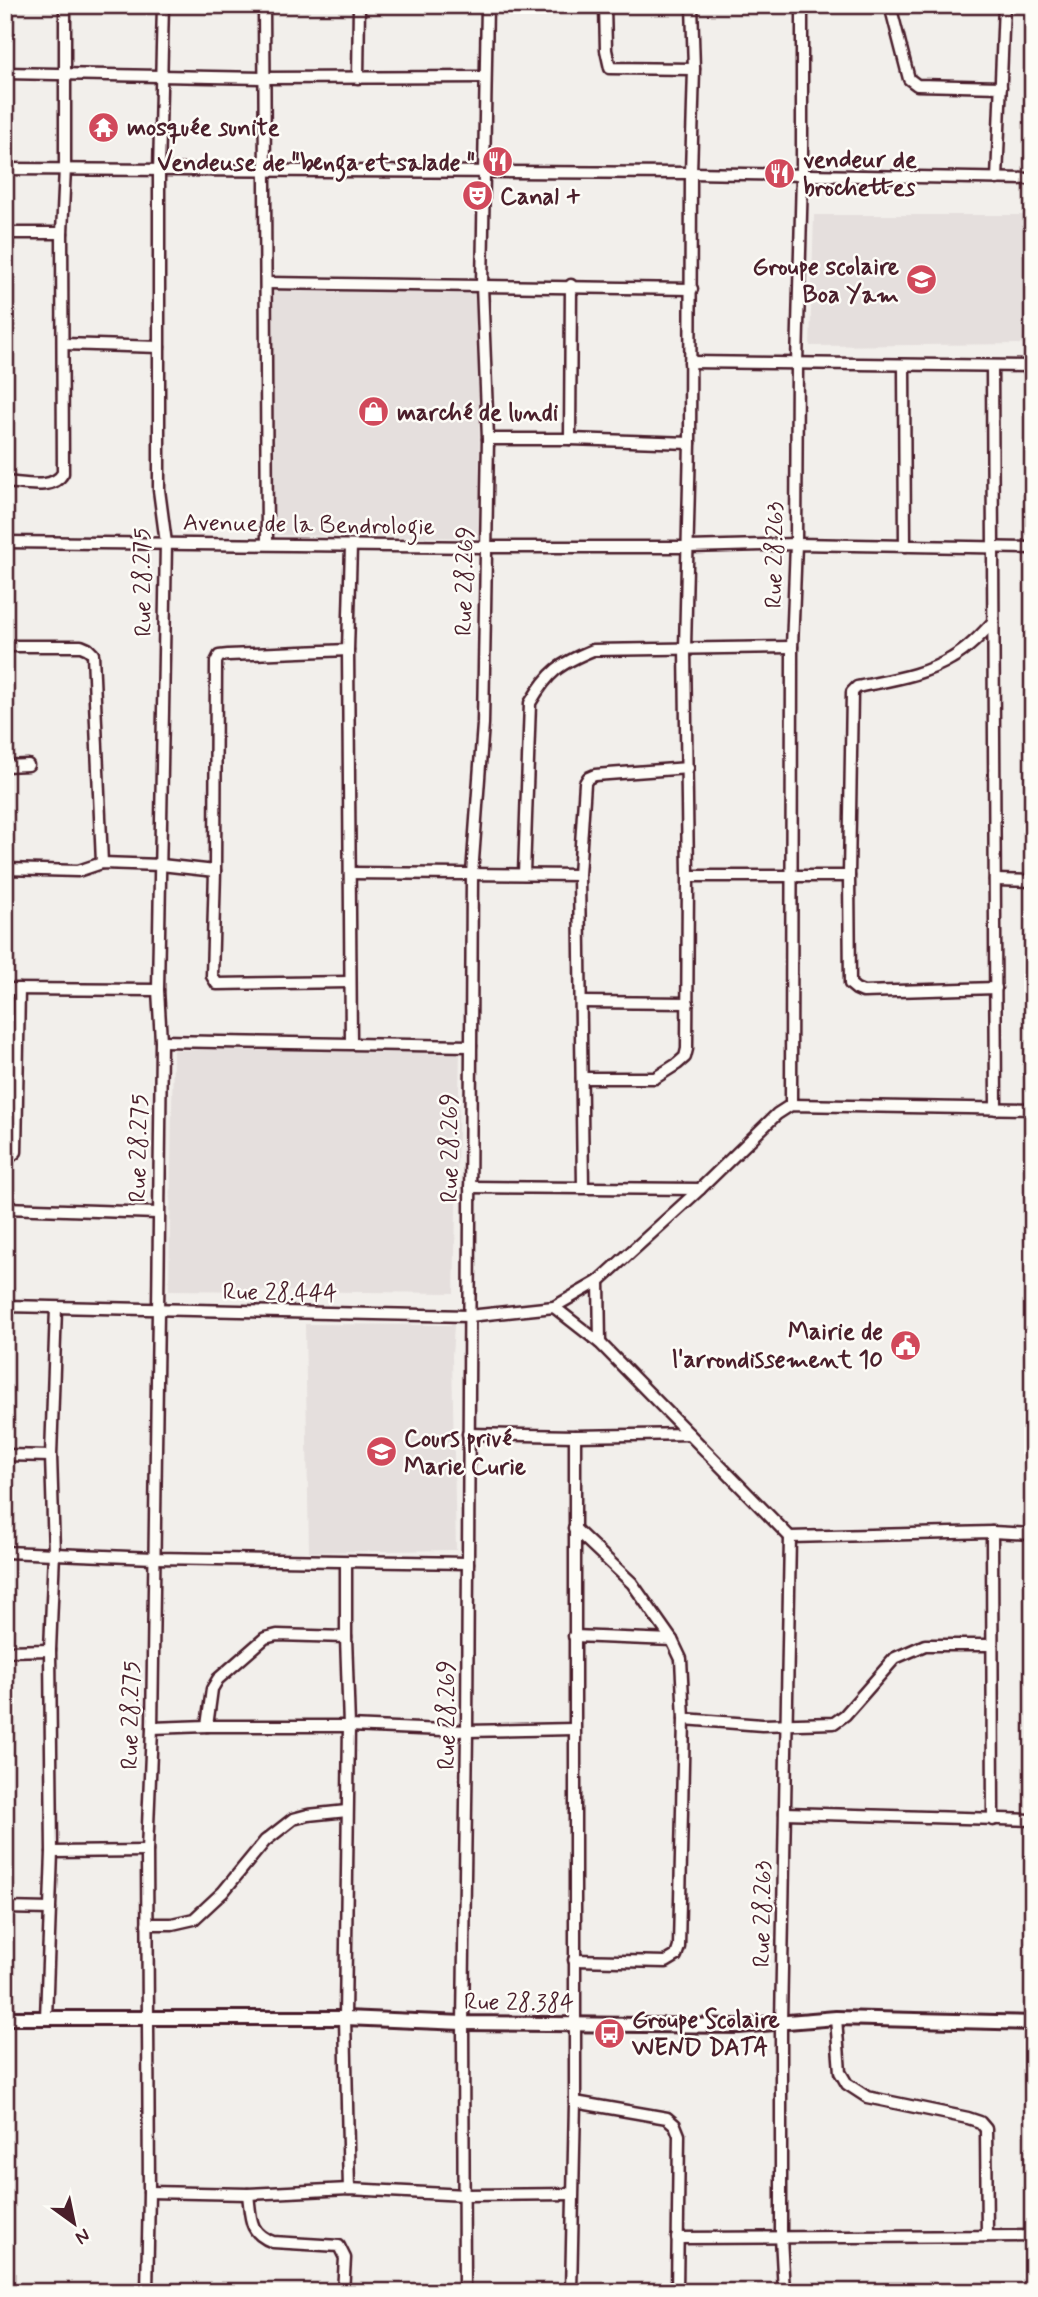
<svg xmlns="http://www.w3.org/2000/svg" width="1038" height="2297" viewBox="0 0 1038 2297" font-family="Mynerve,sans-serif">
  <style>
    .built { fill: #e5dfdd }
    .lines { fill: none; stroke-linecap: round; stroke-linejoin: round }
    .minor-casing { stroke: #4a1f2b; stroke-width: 15 }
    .tertiary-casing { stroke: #4a1f2b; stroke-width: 18 }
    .minor { stroke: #fdfcf7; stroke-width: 10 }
    .tertiary { stroke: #fdfcf7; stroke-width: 12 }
    .labels { text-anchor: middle; stroke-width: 5; stroke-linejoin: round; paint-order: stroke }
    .poi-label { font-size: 24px; font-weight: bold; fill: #4a1f2b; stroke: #fdfcf7; text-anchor: start }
    .street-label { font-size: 24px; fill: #4a1f2b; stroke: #fdfcf7 }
  </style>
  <rect width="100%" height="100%" fill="#f2efeb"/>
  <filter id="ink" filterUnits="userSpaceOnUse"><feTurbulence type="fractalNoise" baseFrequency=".0143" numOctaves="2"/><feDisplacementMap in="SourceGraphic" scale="14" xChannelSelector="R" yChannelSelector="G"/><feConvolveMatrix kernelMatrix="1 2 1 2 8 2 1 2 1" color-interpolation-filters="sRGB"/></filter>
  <g filter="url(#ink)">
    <g class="built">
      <polygon points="814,215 1033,215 1033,344 810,346"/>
      <polygon points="269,286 477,289 481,538 270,535"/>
      <polygon points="173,1050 460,1051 454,1293 169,1290"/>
      <polygon points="305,1324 454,1325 452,1356 456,1550 309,1552"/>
    </g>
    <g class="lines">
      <defs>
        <g id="minor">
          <polyline points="264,5 267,544"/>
          <polyline points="605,5 606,50 610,68 694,69"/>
          <polyline points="890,5 909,79 917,85 1001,87"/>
          <polyline points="5,73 263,78 485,77"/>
          <polyline points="358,78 359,5"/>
          <polyline points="5,169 691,173 1033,179"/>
          <polyline points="997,179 1004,5"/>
          <polyline points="5,233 62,233"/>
          <polyline points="266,283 692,289"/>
          <polyline points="64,344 159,347"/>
          <polyline points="690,362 1033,366"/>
          <polyline points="904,366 905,546"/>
          <polyline points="992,366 996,1109"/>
          <polyline points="488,439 570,439 690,443"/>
          <polyline points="570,439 571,285"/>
          <path d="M5 482C24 483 53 491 63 473L62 233 65 168V5"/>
          <polyline points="5,542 486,547 688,547 796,544 1033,548"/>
          <path d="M993 622C981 635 968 649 952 658 923 676 889 680 857 687L852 692 849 876 850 984 856 989 863 992 996 988"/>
          <polyline points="5,646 81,646 88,649 93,654 102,863"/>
          <polyline points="348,650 228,655 219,656 216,662 215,871 212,976 217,984 350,982"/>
          <polyline points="5,766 28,765"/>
          <polyline points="5,869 78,871 102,863 161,865 215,871"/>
          <polyline points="350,873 579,875"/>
          <path d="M524 874 530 703C549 671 559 664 593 650L792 647"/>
          <polyline points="688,876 849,876"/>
          <polyline points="995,880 1033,881"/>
          <polyline points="5,989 158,990"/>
          <polyline points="581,1002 688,1003"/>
          <polyline points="161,1041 471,1046"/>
          <polyline points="351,1043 348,650 351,546"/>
          <polyline points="582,1078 655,1078 677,1064 685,1057 687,1049 688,876 685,648 690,443 691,173 694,69 692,5"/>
          <polyline points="791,1105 792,647 796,544 797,364 802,176 802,5"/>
          <polyline points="5,1161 16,1152 19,989"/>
          <polyline points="470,1187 700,1189"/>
          <polyline points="583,1187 579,875 585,783 588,778 595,775 688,768"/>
          <polyline points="5,1208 158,1213"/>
          <polyline points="599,1281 600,1343"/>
          <polyline points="5,1306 469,1316 554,1307 599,1281 700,1189 777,1114 791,1105 1033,1109"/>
          <polyline points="554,1307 600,1343 790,1537 992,1532 1033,1534"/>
          <polyline points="468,1434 575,1436 689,1434"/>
          <polyline points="5,1455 51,1456"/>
          <polyline points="574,1528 632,1583 672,1640 681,1659 684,1719 679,1947 676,1956 666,1962 574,1960"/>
          <polyline points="992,1532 993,1820"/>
          <polyline points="5,1552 154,1558 468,1563"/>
          <polyline points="346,1562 346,1637 349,1726 345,2018 349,2189"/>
          <polyline points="574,1636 672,1640"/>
          <polyline points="5,1651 50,1650"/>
          <polyline points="684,1719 762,1725 834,1723 845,1715 895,1658 925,1645 991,1645"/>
          <polyline points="207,1726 212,1689 218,1679 265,1638 277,1635 346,1637"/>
          <polyline points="152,1728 207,1726 349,1726 467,1731 574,1729"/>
          <polyline points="785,1813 1033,1820"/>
          <polyline points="52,1852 147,1851"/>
          <polyline points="5,1908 50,1909"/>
          <polyline points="147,1924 172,1924 194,1919 223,1892 265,1841 293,1819 308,1815 347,1811"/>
          <polyline points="46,2018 52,1852 50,1650 54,1552 51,1456 56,1308"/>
          <polyline points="836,2018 840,2072 847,2084 867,2097 968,2118 980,2122 986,2129 987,2236"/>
          <polyline points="575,2102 667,2118 675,2125 679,2135 677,2292"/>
          <polyline points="149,2192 248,2194 349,2189 465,2195 572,2194"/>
          <path d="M248 2194C251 2217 248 2233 273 2242L339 2246 345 2258 343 2292"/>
          <polyline points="677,2238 1033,2236"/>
          <polyline points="147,2292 149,2192 147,1851 152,1728 158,1311 161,1041 158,990 166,543 159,490 159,172 163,5"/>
          <polyline points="464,2292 463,2023 467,1731 472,874 483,724 488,439 482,285 487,5"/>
          <polyline points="571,2292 575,2102 575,1436"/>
          <polyline points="784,2292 781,2237 781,2023 790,1537"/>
        </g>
        <polyline id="tertiary" points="5,2018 345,2018 463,2023 739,2026 836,2018 1033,2023"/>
      </defs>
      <use href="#minor" class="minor-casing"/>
      <use href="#tertiary" class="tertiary-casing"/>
      <use href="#minor" class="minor"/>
      <use href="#tertiary" class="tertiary"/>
    </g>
  </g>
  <defs>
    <symbol id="temple-disc" viewBox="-11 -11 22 22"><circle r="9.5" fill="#d1495b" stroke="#fdfcf7"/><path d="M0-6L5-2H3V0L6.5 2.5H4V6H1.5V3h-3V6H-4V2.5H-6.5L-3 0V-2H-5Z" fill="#fff"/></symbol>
    <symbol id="restaurant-disc" viewBox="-11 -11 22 22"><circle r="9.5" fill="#d1495b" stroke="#fdfcf7"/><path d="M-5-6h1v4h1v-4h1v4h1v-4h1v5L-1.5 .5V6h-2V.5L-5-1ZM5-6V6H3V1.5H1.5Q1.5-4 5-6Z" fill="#fff"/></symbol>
    <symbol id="theatre-disc" viewBox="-11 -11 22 22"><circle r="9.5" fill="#d1495b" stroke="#fdfcf7"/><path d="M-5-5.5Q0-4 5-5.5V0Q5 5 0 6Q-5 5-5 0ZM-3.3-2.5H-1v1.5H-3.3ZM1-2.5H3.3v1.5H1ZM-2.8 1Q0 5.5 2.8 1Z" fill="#fff"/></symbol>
    <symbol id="school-disc" viewBox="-11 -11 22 22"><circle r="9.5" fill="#d1495b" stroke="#fdfcf7"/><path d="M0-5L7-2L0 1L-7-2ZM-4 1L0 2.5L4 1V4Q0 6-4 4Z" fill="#fff"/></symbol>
    <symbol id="shop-disc" viewBox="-11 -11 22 22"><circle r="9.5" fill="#d1495b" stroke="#fdfcf7"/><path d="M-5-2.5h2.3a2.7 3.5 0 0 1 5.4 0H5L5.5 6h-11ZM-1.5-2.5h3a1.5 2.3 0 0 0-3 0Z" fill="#fff"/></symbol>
    <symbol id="civic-disc" viewBox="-11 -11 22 22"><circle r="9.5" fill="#d1495b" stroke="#fdfcf7"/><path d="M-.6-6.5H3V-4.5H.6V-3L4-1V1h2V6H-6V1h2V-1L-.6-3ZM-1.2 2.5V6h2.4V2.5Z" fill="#fff"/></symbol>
    <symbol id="bus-disc" viewBox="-11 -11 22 22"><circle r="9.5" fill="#d1495b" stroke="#fdfcf7"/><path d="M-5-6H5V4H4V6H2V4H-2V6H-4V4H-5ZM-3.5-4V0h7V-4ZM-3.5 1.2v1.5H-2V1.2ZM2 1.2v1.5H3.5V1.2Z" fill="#fff"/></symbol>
  </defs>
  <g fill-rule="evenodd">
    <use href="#temple-disc" x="86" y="110" width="35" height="35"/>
    <use href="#restaurant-disc" x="480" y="144" width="35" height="35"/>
    <use href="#restaurant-disc" x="762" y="156" width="35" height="35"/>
    <use href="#theatre-disc" x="460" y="178" width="35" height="35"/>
    <use href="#school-disc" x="904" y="262" width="35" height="35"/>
    <use href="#shop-disc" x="356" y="394" width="35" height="35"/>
    <use href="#civic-disc" x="888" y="1328" width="35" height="35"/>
    <use href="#school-disc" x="364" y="1434" width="35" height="35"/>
    <use href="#bus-disc" x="592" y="2016" width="35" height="35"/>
  </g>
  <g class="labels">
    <g class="poi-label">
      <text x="127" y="135">mosquée sunite</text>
      <text x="803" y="167">vendeur de<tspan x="803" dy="28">brochettes</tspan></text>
      <text x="475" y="170" text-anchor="end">Vendeuse de "benga et salade "</text>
      <text x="500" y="204">Canal +</text>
      <text x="899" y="274" text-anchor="end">Groupe scolaire<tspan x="899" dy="28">Boa Yam</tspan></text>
      <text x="397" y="420">marché de lundi</text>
      <text x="883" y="1339" text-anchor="end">Mairie de<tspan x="883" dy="28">l'arrondissement 10</tspan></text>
      <text x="404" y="1446">Cours privé<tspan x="404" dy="28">Marie Curie</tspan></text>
      <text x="632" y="2027">Groupe Scolaire<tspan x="632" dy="28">WEND DATA</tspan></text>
    </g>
    <g class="street-label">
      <text transform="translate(309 524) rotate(1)" y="8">Avenue de la Bendrologie</text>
      <text transform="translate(774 555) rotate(-89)" y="8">Rue 28.263</text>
      <text transform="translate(464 581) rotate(-89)" y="8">Rue 28.269</text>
      <text transform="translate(142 582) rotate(-91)" y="8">Rue 28.275</text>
      <text transform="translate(138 1148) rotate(-89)" y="8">Rue 28.275</text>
      <text transform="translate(449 1148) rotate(-90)" y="8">Rue 28.269</text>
      <text transform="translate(280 1292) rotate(1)" y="8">Rue 28.444</text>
      <text transform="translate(130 1715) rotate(-89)" y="8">Rue 28.275</text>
      <text transform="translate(446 1715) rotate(-90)" y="8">Rue 28.269</text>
      <text transform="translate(762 1914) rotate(-89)" y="8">Rue 28.263</text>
      <text transform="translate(519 2002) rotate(1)" y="8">Rue 28.384</text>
    </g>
  </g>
  <rect width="1038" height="2297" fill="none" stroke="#fdfcf7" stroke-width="28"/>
  <rect x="14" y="14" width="1010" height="2269" fill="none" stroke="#4a1f2b" stroke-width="2.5" filter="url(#ink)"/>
  <g transform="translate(74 2223) rotate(147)" stroke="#fdfcf7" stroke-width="5" paint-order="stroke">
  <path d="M0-5L12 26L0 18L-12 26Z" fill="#4a1f2b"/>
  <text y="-10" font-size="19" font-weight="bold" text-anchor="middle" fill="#4a1f2b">N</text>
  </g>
</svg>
